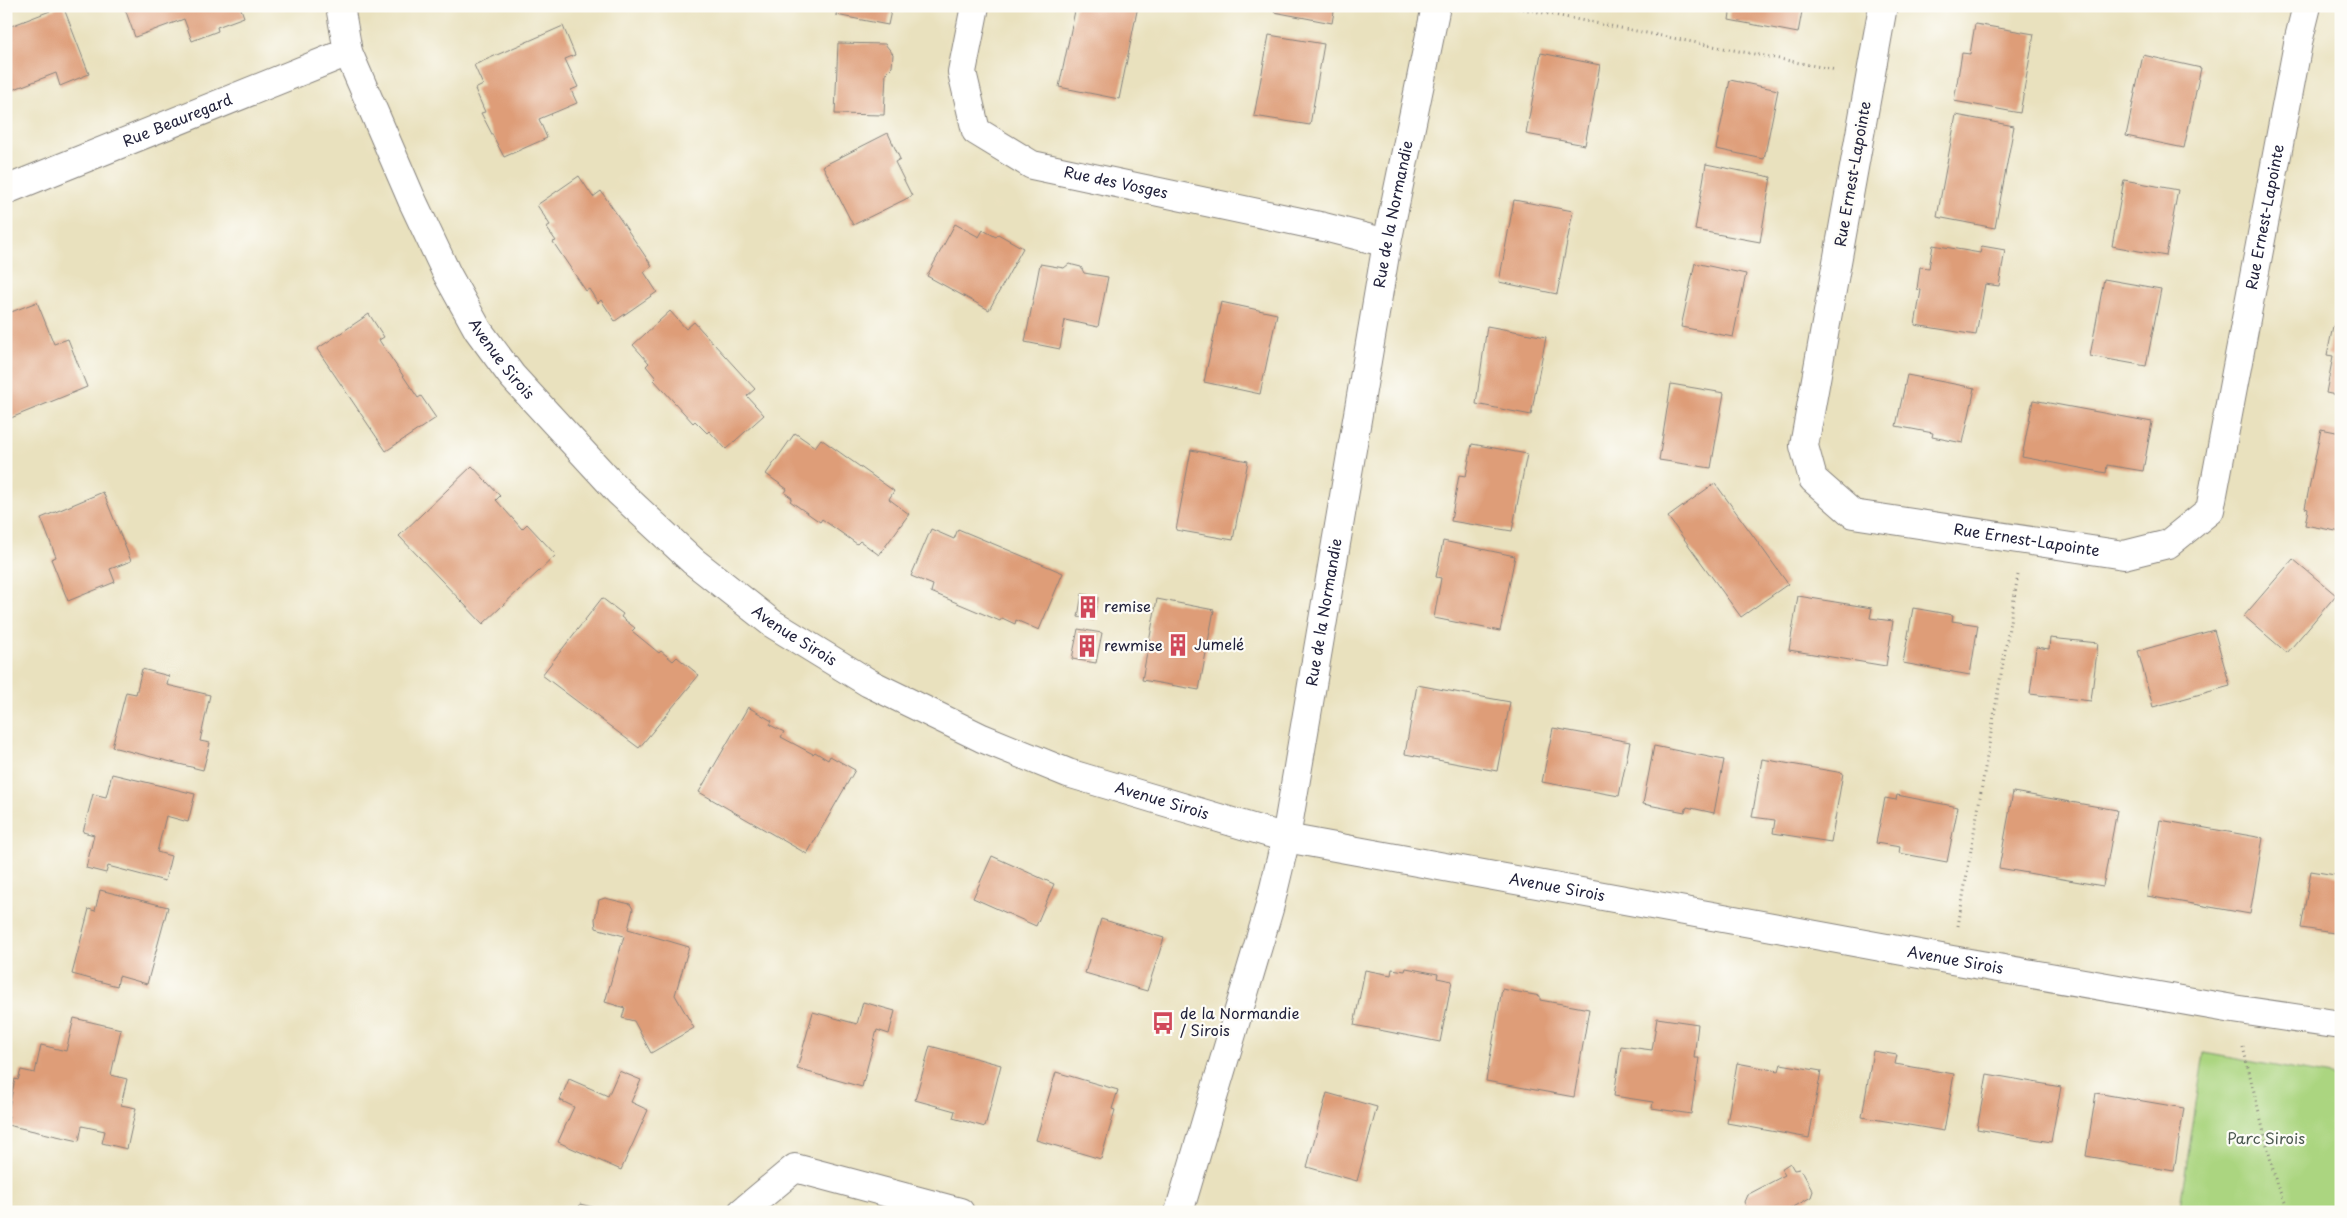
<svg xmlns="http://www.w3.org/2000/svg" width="2347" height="1218" viewBox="0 0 2347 1218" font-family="'Playpen Sans',sans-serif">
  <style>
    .green { fill: #abd580; stroke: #667c5e }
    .building { fill: #de9d78 }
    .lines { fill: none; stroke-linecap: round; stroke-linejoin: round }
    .minor-casing { stroke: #86827c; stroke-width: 30 }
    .path { stroke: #86827c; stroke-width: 3; stroke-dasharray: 1 4; stroke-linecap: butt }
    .minor { stroke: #fff; stroke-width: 28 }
    .labels { text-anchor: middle; stroke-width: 4.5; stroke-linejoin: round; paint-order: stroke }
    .street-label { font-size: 15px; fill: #22223b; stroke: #fdfcf7 }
    .poi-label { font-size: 15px; fill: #22223b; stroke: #fdfcf7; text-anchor: start }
    .park-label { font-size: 15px; fill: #4b5850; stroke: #fdfcf7 }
  </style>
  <rect width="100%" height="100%" fill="#fdfcf7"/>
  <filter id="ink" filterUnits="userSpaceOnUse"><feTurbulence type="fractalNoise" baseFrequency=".02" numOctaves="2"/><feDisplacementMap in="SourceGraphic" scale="10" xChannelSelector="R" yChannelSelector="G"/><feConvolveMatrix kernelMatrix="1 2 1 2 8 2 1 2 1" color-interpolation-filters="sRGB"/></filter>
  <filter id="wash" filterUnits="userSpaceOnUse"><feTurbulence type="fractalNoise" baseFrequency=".0096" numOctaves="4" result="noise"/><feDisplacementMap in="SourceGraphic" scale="20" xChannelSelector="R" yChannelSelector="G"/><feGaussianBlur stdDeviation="1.12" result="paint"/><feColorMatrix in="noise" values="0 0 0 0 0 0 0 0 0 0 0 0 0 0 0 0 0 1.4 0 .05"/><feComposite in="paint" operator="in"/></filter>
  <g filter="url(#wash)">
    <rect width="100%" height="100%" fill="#e9e1be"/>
    <polygon class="green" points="2204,1053 2341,1078 2341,1212 2179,1212"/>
    <g id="blocks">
      <g class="building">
        <polygon points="63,6 89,74 60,86 56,73 12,90 6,75 6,28"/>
        <polygon points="124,6 240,6 244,17 217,27 218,31 192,41 184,19 135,37"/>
        <polygon points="838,6 892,6 888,25 836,15"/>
        <polygon points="1076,6 1138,6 1119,99 1059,87"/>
        <polygon points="1275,6 1335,6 1332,23 1274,12"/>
        <polygon points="1731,6 1803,6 1798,33 1729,20"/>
        <polygon points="1975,24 2034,34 2020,113 1954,101 1962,53 1970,54"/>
        <polygon points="563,26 575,55 565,59 578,87 571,90 577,103 539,119 547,138 504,157 481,113 485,112 475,89 483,85 474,65"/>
        <polygon points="1269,35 1324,44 1310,125 1254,116"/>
        <polygon points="838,43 885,44 893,54 892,67 886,73 884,115 835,114"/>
        <polygon points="1541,53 1600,65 1585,145 1526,134"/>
        <polygon points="2143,55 2201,68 2184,148 2126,136"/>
        <polygon points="1730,80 1778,90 1764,159 1716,149"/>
        <polygon points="1956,115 2014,126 1995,228 1937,217"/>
        <polygon points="888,133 900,159 895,162 912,196 853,225 823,166"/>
        <polygon points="1706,164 1771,177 1760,242 1695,230"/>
        <polygon points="579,176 593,197 601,191 652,266 644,272 657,292 615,321 601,300 598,303 589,289 586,291 553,242 556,241 546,227 550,225 537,205"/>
        <polygon points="2124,180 2178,190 2166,256 2112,246"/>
        <polygon points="1514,200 1573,211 1557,294 1499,282"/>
        <polygon points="955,224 979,237 983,230 996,237 998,234 1023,248 989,310 927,276"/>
        <polygon points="1933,245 1980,253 1982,246 2005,250 1999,286 1985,284 1976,335 1915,325 1921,290 1917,289 1920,267 1929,268"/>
        <polygon points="1695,263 1746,274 1733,337 1681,327"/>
        <polygon points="1040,264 1064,268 1069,264 1081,267 1084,273 1108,277 1098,327 1065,320 1060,349 1025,342"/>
        <polygon points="2104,279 2161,289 2146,366 2090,356"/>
        <polygon points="37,302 54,344 68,339 87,387 6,420 6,314"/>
        <polygon points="1221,302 1277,314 1260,394 1204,382"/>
        <polygon points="670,311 686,329 694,322 755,389 747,396 764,415 726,449 709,431 707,433 695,421 693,423 654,380 656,378 646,366 649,363 633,345"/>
        <polygon points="369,314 384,337 379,340 418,398 421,396 436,418 386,451 317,349"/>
        <polygon points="1487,326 1546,337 1531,415 1476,404"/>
        <polygon points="2333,326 2341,328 2341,396 2326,393 2333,356 2327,355"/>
        <polygon points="1907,375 1975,388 1963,443 1932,437 1933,433 1896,426"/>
        <polygon points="1671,384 1724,393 1711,468 1659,460"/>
        <polygon points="2033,400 2152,422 2143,471 2107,465 2106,473 2022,457"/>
        <polygon points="2321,429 2341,433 2341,532 2305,525 2308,509 2305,508"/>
        <polygon points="795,433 815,447 821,439 894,491 889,499 909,514 879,555 860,541 857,544 822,519 820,522 790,501 792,498 785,493 787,489 766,474"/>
        <polygon points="1472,444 1527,454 1512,531 1451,521 1459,475 1466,476"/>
        <polygon points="1191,450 1248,461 1233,540 1176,530"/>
        <polygon points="472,466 500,496 496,500 522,529 527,524 556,555 483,624 399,536"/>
        <polygon points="1715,483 1788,584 1741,617 1668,517"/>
        <polygon points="103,492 131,561 110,569 115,582 68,601 51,559 56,557 41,518"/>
        <polygon points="931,529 954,539 958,529 1063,573 1039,630 1016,620 1015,624 1002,618 1000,621 931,592 933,585 911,576"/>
        <polygon points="1443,541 1515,556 1500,631 1434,618 1441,578 1436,577"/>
        <polygon points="2293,559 2336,595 2287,653 2244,616"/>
        <polygon points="1082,594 1098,597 1094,620 1078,617"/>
        <polygon points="1798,596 1872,608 1870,618 1893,621 1886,666 1789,650"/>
        <polygon points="602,598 623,614 621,617 635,628 632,631 659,653 661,651 673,661 677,657 699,675 639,748 542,675"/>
        <polygon points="1157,599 1214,610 1199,690 1142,680"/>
        <polygon points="1913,608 1953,615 1952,621 1978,625 1970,675 1903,663"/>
        <polygon points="1078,629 1102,633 1096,663 1072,659"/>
        <polygon points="2214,630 2230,686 2153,707 2138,651"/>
        <polygon points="2050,638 2098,643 2091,701 2030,694 2036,647 2049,649"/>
        <polygon points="142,669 169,676 167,685 210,695 200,741 210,743 203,770 112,747 126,692 136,694"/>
        <polygon points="1417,685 1510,702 1497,771 1405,754"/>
        <polygon points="748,707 772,721 770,725 784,732 781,737 813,754 815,752 828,760 830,756 855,770 807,854 699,792"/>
        <polygon points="1553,728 1630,742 1619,796 1542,782"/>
        <polygon points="1654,746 1724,760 1714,813 1687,807 1685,812 1643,804"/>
        <polygon points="1762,759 1843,773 1831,842 1773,833 1775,820 1752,817"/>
        <polygon points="112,774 195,794 188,822 166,816 157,852 171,856 165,881 108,866 106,873 86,868 94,835 83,832 93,794 106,797"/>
        <polygon points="2013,792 2117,810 2103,886 1999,868"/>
        <polygon points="1897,795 1958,807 1947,862 1899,853 1900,847 1876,843 1885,798 1896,800"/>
        <polygon points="2160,820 2263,838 2250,914 2147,896"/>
        <polygon points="992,856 1054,884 1036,926 973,898"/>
        <polygon points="2311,871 2341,876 2341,934 2301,928"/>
        <polygon points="100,890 168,907 147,984 119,976 117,986 72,974 89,909 95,911"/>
        <polygon points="605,898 630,904 633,909 628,929 689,947 675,995 694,1028 651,1053 634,1021 622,1018 625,1008 605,1002 624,936 596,928 595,919 599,900"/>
        <polygon points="1101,919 1164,938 1147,991 1085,973"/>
        <polygon points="1406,968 1438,974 1437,978 1452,981 1440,1042 1354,1025 1365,970 1391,975 1392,969 1405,971"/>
        <polygon points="1502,989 1540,996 1540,1000 1589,1009 1574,1097 1486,1081"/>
        <polygon points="863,1002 895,1011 889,1034 877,1030 862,1087 797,1069 813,1012 857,1024"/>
        <polygon points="74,1018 121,1029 111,1075 127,1079 121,1105 136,1108 127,1149 102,1143 105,1131 82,1126 79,1141 7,1125 9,1116 7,1116 15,1079 18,1080 21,1070 35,1073 41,1045 66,1051"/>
        <polygon points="1657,1018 1698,1024 1694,1058 1699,1058 1691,1114 1652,1108 1653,1102 1614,1096 1621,1046 1652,1050"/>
        <polygon points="930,1046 1001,1065 985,1127 953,1118 955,1111 915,1100"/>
        <polygon points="1873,1051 1897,1055 1895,1064 1954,1074 1944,1131 1862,1117"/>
        <polygon points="1737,1063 1779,1071 1781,1064 1821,1071 1809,1138 1727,1123"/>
        <polygon points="619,1071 641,1080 631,1102 648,1110 621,1170 558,1142 574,1107 560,1100 569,1079 608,1096"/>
        <polygon points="1056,1072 1118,1090 1112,1109 1115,1110 1101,1159 1036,1140"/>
        <polygon points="1987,1074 2061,1087 2051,1142 1977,1129"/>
        <polygon points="1327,1093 1377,1107 1357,1181 1307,1167"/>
        <polygon points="2096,1093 2184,1108 2174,1171 2086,1156"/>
        <polygon points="1790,1163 1794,1170 1800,1169 1803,1173 1813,1191 1811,1197 1785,1212 1749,1212 1744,1202 1747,1195 1785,1175 1781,1169"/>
        <polygon points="580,1204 608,1211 608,1212 578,1212"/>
      </g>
    </g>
  </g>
  <g filter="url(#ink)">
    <use href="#blocks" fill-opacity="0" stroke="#86827c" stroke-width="1"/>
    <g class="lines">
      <defs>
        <g id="minor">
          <path id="s1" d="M340 6 348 52 412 200 447 274 478 330 512 376 619 492 693 561 773 624 869 683 982 738 1068 773 1286 838 1952 960 2233 1009 2341 1025"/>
          <path id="s2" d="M975 6 962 72 976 131 1032 165 1324 227 1387 243"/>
          <path id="s3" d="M1883 6 1804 446 1813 479 1853 514 2124 555 2168 544 2210 510 2299 38 2307 6"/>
          <path id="s4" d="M6 190 348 52"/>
          <polyline points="742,1212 795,1168 960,1212"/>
          <path id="s5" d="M1179 1212 1269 909 1286 838 1387 243 1436 6"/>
        </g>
      </defs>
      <use href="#minor" class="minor-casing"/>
      <g class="path">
        <polyline points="1508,6 1836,70"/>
        <polyline points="1958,926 2018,575"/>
        <polyline points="2243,1047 2277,1186 2290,1212"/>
      </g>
      <use href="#minor" class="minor"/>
    </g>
  </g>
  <defs>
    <symbol id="building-bare" viewBox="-9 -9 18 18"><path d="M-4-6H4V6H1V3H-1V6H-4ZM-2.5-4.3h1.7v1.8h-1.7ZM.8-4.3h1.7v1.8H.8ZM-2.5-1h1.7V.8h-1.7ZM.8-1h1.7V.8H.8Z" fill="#d1495b" stroke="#fdfcf7" stroke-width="2.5" paint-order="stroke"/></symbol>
    <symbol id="bus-bare" viewBox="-9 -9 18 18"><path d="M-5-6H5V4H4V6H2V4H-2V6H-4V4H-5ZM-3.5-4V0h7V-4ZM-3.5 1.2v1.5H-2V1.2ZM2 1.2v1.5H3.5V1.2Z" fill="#d1495b" stroke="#fdfcf7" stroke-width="2.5" paint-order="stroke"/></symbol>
  </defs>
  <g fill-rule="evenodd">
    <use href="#building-bare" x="1072" y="591" width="32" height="32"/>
    <use href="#building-bare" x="1162" y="629" width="32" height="32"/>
    <use href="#building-bare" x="1071" y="630" width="32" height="32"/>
    <use href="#bus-bare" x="1147" y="1007" width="32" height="32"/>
  </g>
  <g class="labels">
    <g class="street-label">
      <text dy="5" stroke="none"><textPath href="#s4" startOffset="185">Rue Beauregard</textPath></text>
      <text transform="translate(1853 174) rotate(-80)" y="5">Rue Ernest-Lapointe</text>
      <text dy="5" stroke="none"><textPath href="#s2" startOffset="279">Rue des Vosges</textPath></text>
      <text dy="5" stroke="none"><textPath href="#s5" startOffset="1022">Rue de la Normandie</textPath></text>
      <text dy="5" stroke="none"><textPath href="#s3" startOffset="1206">Rue Ernest-Lapointe</textPath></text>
      <text dy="5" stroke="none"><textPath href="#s1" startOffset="391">Avenue Sirois</textPath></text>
      <text dy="5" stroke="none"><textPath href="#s3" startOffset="710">Rue Ernest-Lapointe</textPath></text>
      <text dy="5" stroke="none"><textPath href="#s5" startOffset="618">Rue de la Normandie</textPath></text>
      <text dy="5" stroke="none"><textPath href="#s1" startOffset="796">Avenue Sirois</textPath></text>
      <text dy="5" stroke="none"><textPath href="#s1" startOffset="1201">Avenue Sirois</textPath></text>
      <text dy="5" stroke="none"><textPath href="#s1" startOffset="1606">Avenue Sirois</textPath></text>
      <text dy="5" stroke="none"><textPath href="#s1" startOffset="2011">Avenue Sirois</textPath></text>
    </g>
    <g class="poi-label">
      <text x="1104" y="612">remise</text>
      <text x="1194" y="650">Jumelé</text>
      <text x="1104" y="651">rewmise</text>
      <text x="1180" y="1019">de la Normandie<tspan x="1180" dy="17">/ Sirois</tspan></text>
    </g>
    <g class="park-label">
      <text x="2266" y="1144">Parc Sirois</text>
    </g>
  </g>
  <rect width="2347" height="1218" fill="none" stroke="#fdfcf7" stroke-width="25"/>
</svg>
